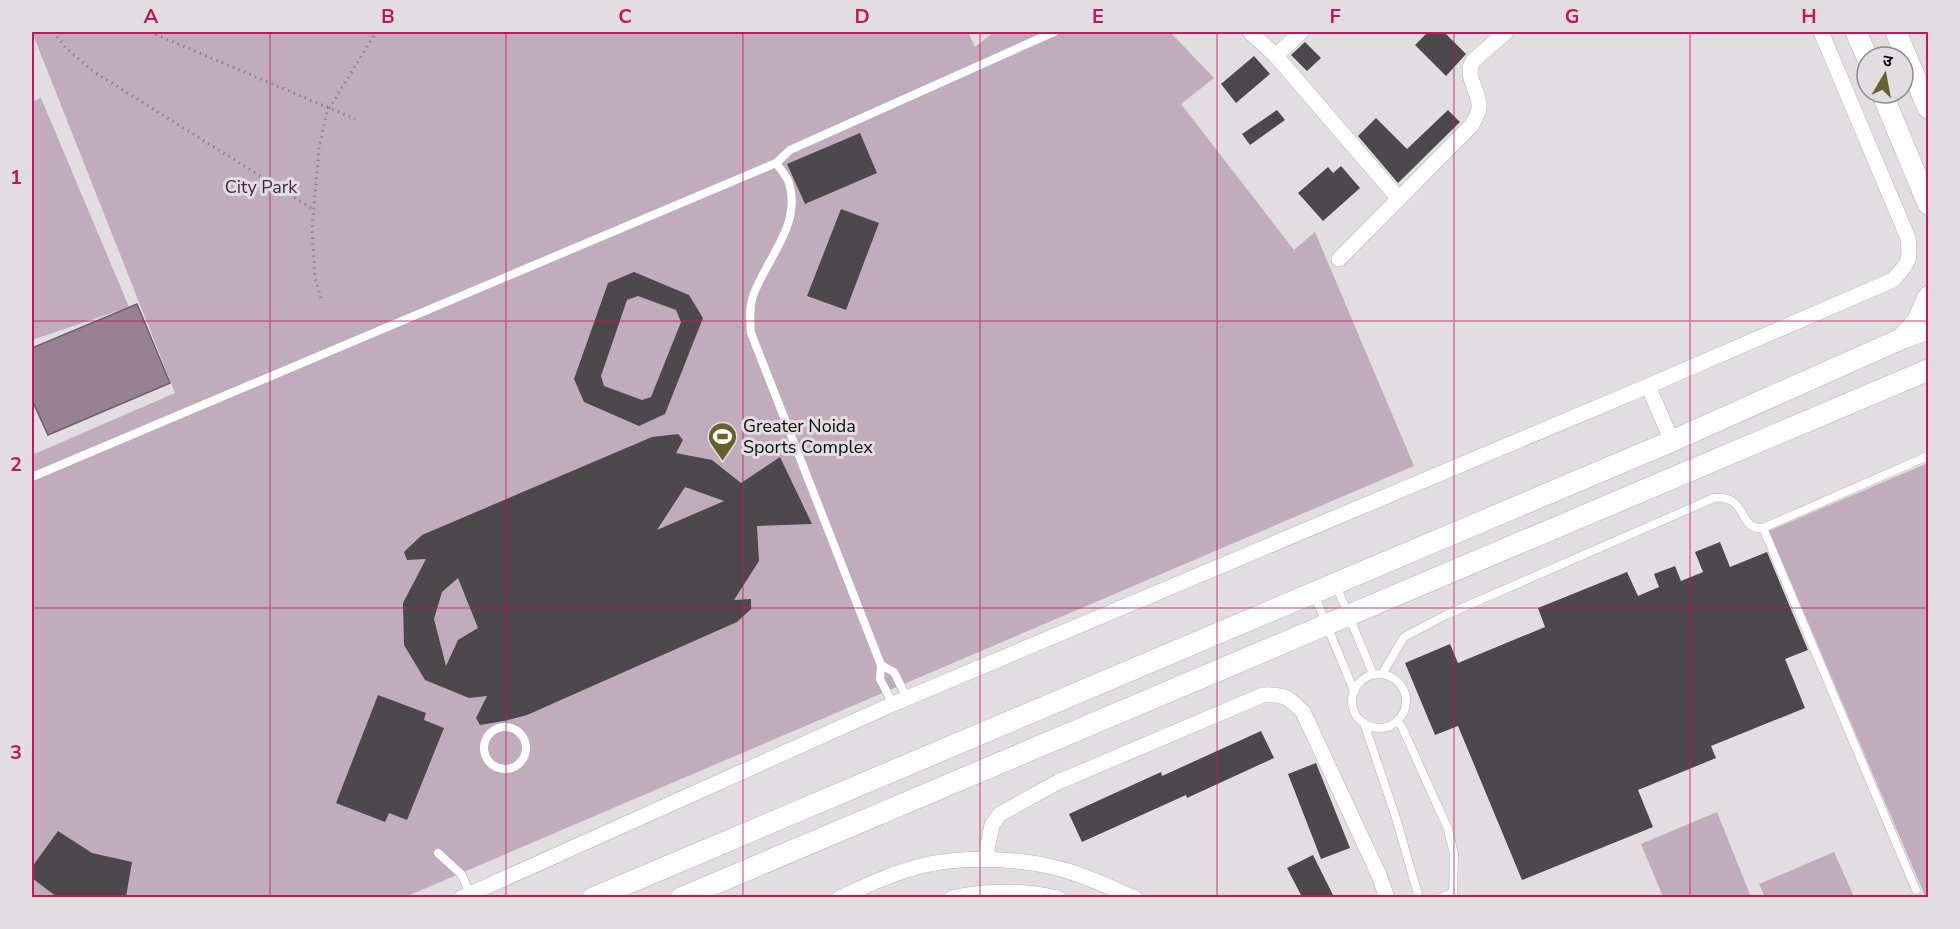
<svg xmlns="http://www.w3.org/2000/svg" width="1960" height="929" viewBox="0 0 1960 929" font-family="'Nunito Sans','Noto Sans Devanagari',sans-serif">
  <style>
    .green { fill: #c0acbc }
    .water { fill: #988095; stroke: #6f5e6c; stroke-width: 1.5 }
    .building { fill: #4d484c; fill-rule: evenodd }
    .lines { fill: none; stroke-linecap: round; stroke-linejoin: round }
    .lane-casing { stroke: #b5b0b4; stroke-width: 9 }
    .street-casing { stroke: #b5b0b4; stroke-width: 16 }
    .secondary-casing { stroke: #b5b0b4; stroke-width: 22 }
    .path { stroke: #878386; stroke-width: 3; stroke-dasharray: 1.5 4.5; stroke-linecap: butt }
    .lane { stroke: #fff; stroke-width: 8 }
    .street { stroke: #fff; stroke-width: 15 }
    .secondary { stroke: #fff; stroke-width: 21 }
    .grid { fill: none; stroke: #c2185b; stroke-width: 1.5; stroke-opacity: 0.55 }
    .labels { text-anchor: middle; stroke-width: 6; stroke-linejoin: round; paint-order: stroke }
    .park-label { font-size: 18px; fill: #492545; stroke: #e2dde1 }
    .poi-label { font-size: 18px; fill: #0e0d0e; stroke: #e2dde1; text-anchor: start }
    .neatline { fill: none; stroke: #c2185b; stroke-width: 2 }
    .grid-label { font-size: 20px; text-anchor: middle; font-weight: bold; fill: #c2185b }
  </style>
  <rect width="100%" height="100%" fill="#e2dde1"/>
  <g class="green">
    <polygon points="32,32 968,32 975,47 994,32 1170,32 1214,78 1181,104 1294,250 1315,232 1414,466 405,897 32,898 32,455 175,393"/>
    <polygon points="41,98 129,307 32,340 32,102"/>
    <polygon points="1928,463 1928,897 1926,898 1769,531"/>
    <polygon points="1717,812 1751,897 1663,897 1641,844"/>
    <polygon points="1834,852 1854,897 1765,897 1759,884"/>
  </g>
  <polygon class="water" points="137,304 170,383 48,435 32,400 32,348"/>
  <g class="building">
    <polygon points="1428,32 1444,32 1466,54 1446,76 1415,45"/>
    <polygon points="1305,42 1321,58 1307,71 1291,55"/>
    <polygon points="1254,56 1270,74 1236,103 1221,84"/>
    <polygon points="1277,110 1285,120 1250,145 1242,134"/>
    <polygon points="1448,110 1460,122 1398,183 1358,136 1376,118 1407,149"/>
    <polygon points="860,133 877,173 805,204 787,164"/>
    <polygon points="1341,166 1360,188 1323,221 1298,193 1328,167 1333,173"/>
    <polygon points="841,209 879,223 846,310 807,296"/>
    <path d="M634 272 689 295 703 318 665 414 639 426 584 402 574 379 608 283ZM638 296 676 310 681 322 651 397 642 400 604 386 601 376 627 300Z"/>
    <path d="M678 434 683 440 676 453 712 460 741 483 780 457 812 524 757 526 759 561 734 600 751 599V609L737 622 527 715 504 721 480 725 476 718 487 696 469 698 425 680 404 645 403 603 426 559 407 560 404 552 422 535 652 437ZM685 487 724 501 657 530ZM458 578 478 628 458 640 446 666 434 619 442 592Z"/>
    <polygon points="1720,542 1730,567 1767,552 1808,650 1785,659 1805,708 1711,746 1716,758 1638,790 1653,827 1522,880 1458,726 1435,735 1405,663 1450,644 1458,663 1545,627 1538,608 1627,572 1638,596 1659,587 1654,574 1675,566 1681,581 1703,572 1695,552"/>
    <polygon points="378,695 426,713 424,720 444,728 407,820 389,813 385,822 336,803"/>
    <polygon points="1261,731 1274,758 1187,798 1186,795 1082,842 1069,814 1161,772 1162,776"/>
    <polygon points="1316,763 1350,848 1321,859 1288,774"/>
    <polygon points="58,831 92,853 132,862 126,897 57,897 32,878 32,867"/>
    <polygon points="1313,855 1334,897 1302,897 1287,868"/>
  </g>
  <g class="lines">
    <defs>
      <g id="lane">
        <path d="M776 163C780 169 787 176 789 183 802 225 766 259 753 296 749 308 750 321 751 333L881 665 880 679 893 704"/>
        <polyline points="32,477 776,163 790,150 1054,32"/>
        <polyline points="1763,528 1916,890"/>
        <polyline points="1336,585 1373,674"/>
        <polyline points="1314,594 1354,691"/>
        <polyline points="881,665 894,672 907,698"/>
        <path d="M1382 674 1404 637 1446 615 1714 498C1750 495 1736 530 1763 528L1928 456"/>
        <circle cx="1379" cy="701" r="27"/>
        <polyline points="1397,721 1402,727 1448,829 1454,854 1453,893 1455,898"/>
        <polyline points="1364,723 1396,818 1419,898"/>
        <circle cx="505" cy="748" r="21"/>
        <polyline points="438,853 462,875 470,894"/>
        <polyline points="1439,898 1453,893"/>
      </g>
      <g id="street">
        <polyline points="1250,32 1276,56 1399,199"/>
        <polyline points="1276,56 1301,32"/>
        <path d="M1339 259 1471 126C1474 121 1478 115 1479 108 1481 92 1463 76 1473 61L1506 32"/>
        <polyline points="1648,386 1672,441"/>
        <path d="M985 860 992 825 1000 814 1058 782 1263 695C1285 694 1288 697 1303 712L1379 875 1387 898"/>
        <path d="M461 898 893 704 1648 386 1893 280C1908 263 1911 262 1908 238L1821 32"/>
        <path d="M839 898C866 886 892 873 921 866 966 855 1026 858 1071 872 1093 879 1114 889 1135 898"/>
        <path d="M952 898C987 890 1023 890 1058 898"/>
      </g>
      <g id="secondary">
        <polyline points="1856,32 1867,57"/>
        <polyline points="1896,32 1928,108"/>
        <polyline points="1882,93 1928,204"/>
        <polyline points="1903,337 1917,322 1928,297"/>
        <polyline points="593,898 1672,441 1903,338 1928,329"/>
        <polyline points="681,898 1928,370"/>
      </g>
    </defs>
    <use href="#lane" class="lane-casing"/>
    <use href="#street" class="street-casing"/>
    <use href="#secondary" class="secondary-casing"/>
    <g class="path">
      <polyline points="53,32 66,48 94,72 313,209"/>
      <polyline points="150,32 355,119"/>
      <polyline points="321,298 315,277 312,229 319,148 327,112 376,32"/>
    </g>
    <use href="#lane" class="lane"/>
    <use href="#street" class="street"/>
    <use href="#secondary" class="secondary"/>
  </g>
  <path class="grid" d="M270 32V898M506 32V898M743 32V898M980 32V898M1217 32V898M1454 32V898M1690 32V898M32 321H1928M32 608H1928"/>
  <defs>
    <symbol id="stadium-pin" viewBox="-11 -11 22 30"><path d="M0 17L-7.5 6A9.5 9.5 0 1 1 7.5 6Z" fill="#68602d" stroke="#e2dde1"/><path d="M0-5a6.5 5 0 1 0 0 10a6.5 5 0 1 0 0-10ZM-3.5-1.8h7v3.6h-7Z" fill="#fff"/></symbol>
  </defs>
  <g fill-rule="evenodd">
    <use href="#stadium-pin" x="706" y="420" width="33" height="45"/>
  </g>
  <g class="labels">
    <g class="park-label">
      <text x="261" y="193">City Park</text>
    </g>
    <g class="poi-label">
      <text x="743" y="432">Greater Noida<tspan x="743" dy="21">Sports Complex</tspan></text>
    </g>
  </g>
  <rect width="1960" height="929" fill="none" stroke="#e2dde1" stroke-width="66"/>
  <g transform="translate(1885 75) rotate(10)"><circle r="28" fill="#e2dde1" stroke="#8d8a8d" stroke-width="1.5"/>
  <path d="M0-4.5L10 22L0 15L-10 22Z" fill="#68602d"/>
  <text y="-9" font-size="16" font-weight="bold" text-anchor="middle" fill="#0e0d0e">उ</text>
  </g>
  <rect x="33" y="33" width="1894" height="863" class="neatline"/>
  <g class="grid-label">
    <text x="151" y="23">A</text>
    <text x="388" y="23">B</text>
    <text x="625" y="23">C</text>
    <text x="862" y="23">D</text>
    <text x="1098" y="23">E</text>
    <text x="1335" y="23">F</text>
    <text x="1572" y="23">G</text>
    <text x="1809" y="23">H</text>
    <text x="16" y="184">1</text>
    <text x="16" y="471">2</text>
    <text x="16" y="759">3</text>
  </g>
</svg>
